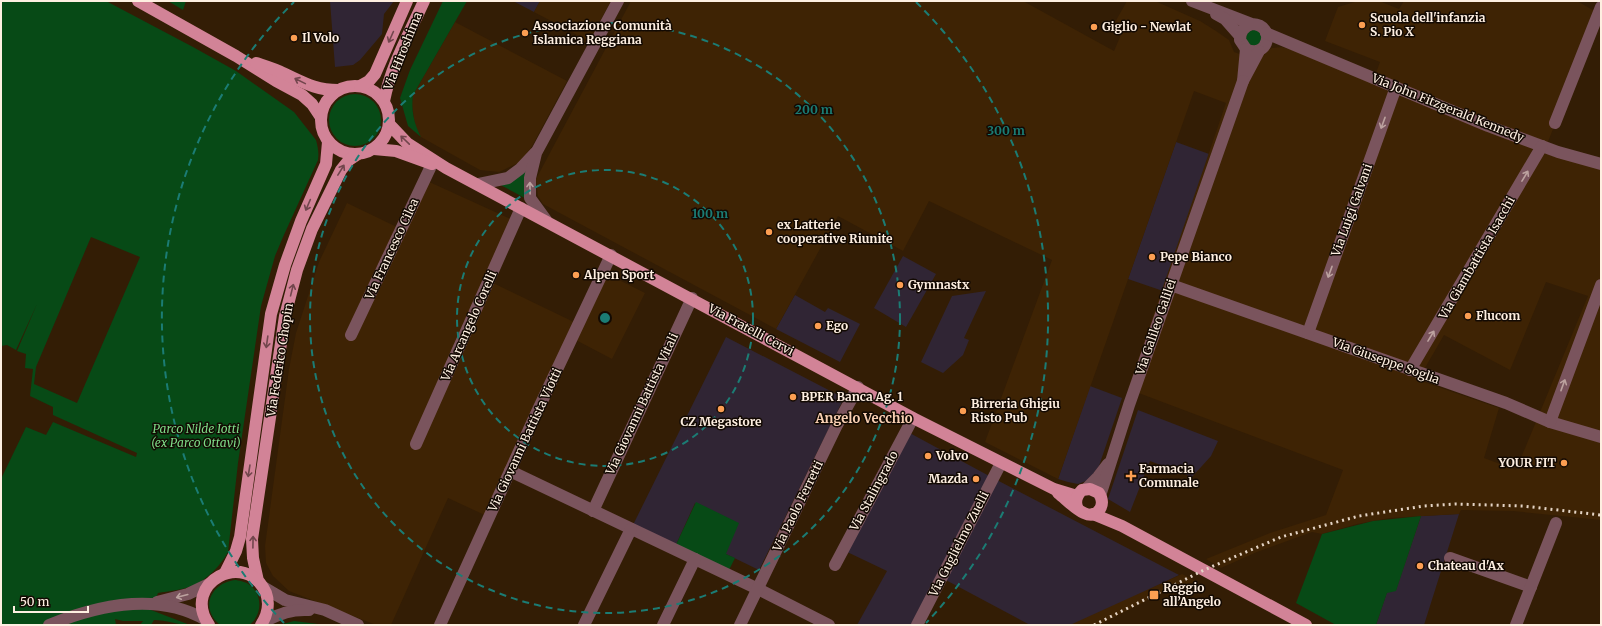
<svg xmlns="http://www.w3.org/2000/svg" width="1602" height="626" viewBox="0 0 1602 626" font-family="Merriweather,serif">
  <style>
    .commercial { fill: #302534 }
    .built { fill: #3e2304; fill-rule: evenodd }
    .green { fill: #074a16; fill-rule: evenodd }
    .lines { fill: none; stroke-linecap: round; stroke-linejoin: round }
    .minor { stroke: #7a545d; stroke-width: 12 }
    .major { stroke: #d28397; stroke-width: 12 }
    .rail { stroke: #e4d4c5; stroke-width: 3; stroke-dasharray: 2 4; stroke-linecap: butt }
    .oneway { stroke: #72464d }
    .oneway2 { stroke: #bca29f }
    .ring { fill: none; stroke: #1b7c74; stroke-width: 2; stroke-dasharray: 7 5 }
    .poi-dot { fill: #fc9e52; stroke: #130a03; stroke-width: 1.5 }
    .labels { text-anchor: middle; stroke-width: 3; stroke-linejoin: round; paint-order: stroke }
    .poi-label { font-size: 12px; font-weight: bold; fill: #feefe1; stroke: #130a03; text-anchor: start }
    .street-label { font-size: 12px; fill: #feefe1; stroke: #130a03 }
    .park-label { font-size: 12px; font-style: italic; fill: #7dda86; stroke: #130a03 }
    .neighbourhood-label { font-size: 13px; font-weight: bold; fill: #f8cfb2; stroke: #130a03 }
    .centre { fill: #1b7c74; stroke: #130a03; stroke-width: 2 }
    .ring-label { font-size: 12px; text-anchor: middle; font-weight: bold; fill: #1b7c74; stroke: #130a03; stroke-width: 3; stroke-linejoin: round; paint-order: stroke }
  </style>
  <rect width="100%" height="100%" fill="#331d05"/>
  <g class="commercial">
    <polygon points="330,1 394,1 384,14 382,34 360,60 353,65 335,67"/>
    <polygon points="513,1 540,1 534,12"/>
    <polygon points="1176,142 1209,154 1163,291 1128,279"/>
    <polygon points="903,256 936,274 906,327 874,308"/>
    <polygon points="986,291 964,338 969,340 963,355 943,373 921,362 952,296"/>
    <polygon points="795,295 825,312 828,308 860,324 840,362 776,329"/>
    <polygon points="726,337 844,398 759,570 726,554 695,503 674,549 631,529"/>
    <polygon points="1090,386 1122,398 1099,466 1093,474 1086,481 1078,484 1068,482 1058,479"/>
    <polygon points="1138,410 1218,441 1211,456 1192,477 1150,461 1130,512 1108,499"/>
    <polygon points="906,431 993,478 1179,575 1077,625 1030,625 942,578 917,625 857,625 887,571 843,550"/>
    <polygon points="1459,514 1424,625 1376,625 1387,592 1396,590 1421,516"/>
  </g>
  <g class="built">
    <polygon points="540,1 611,1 589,41 534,12"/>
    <path d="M631 1H1023L1114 51 1123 30 1114 24 1127 1H1155L1200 21 1216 31 1229 40 1234 52 1260 61 1265 51 1272 48 1282 47 1293 50 1373 81 1380 62 1325 41 1338 7 1358 1H1379L1399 9 1404 1H1577L1598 13 1546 147 1601 164V520L1513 511 1461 510 1459 514 1390 518 1357 524 1322 534 1312 532 1257 552 1221 568 1206 559 1270 533 1326 515 1343 470 1128 389 1226 103 1194 91 1058 479 985 442 1052 260 929 201 903 251 838 216 776 329 543 204 538 196 536 179ZM1546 282 1588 296 1516 470 1484 458 1499 408 1418 380 1444 335 1510 370Z"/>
    <polygon points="455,22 567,81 531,148 518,163 499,172 480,170 421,137 415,127 412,104 413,95"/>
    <polygon points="425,180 515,221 489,281 578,324 603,272 645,293 612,359 572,338 489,517 448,498 391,625 376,625 289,591 273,576 266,563 265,546 289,369 296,333 319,262 347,203 401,229"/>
    <polygon points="1182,574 1196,581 1172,593 1169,589 1099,625 1070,625"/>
  </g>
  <g class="green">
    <path d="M1 1H106L193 47 236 71 294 112 316 140C318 147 319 153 318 160L283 237 275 256 261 306 238 463 228 552C221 565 207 580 192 586 182 590 169 591 158 593L151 610 190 625C178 625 166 620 154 620L151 625H140L143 621H123L115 619 116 625H110V624L104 625H1V479L26 427 46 435 53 422 136 457 137 453 53 415V407L30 396 33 369 25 368 26 354 17 351 37 304 16 350 7 345 1 346ZM91 237 140 257 77 403 34 384 36 367Z"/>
    <polygon points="168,1 186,1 183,10"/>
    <path d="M443 1H467L413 95C411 110 414 124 421 137L408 126 400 98 410 70Z"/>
    <circle cx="1254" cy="38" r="8"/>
    <circle cx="355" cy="120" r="26"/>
    <polygon points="536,153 534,203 493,181"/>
    <polygon points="696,502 739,523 726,554 735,558 727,574 674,549"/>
    <polygon points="1421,516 1396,591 1387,593 1376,625 1336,625 1296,603 1322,534 1373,521"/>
    <path d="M236 580C241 581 247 582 251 586 263 596 262 616 249 625H220C199 608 211 582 236 580Z"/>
    <polygon points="294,621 318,624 319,625 279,625"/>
  </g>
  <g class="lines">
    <g class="minor">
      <path d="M1192 1 1252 24C1277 25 1268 60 1246 49L1240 40C1240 31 1244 27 1252 24"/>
      <polyline points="1216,14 1225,19 1240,36"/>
      <polyline points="1266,33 1488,126 1558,152 1601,164"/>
      <polyline points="1246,49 1243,81 1259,51"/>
      <polyline points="1555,123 1601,7"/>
      <polyline points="479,184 508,178 520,169 535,153"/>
      <polyline points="546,220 530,198 530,178 536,153 618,1"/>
      <polyline points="1171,285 1506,403 1550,422 1601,437"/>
      <polyline points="1308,333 1396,87"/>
      <polyline points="351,335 432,164"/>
      <polyline points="1410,370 1542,146"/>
      <polyline points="1550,422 1601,285"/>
      <polyline points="416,444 521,208"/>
      <polyline points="510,471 758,589 829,625"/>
      <polyline points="1086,489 1098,477 1108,464"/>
      <polyline points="1100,496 1129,405 1243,81"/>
      <polyline points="593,511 692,298"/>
      <polyline points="1450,558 1531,587"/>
      <polyline points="835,565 913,418"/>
      <polyline points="263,587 285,600 325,610 358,625"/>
      <polyline points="157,602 188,594 209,584"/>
      <path d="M263 622C280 614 290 609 309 610"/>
      <path d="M49 625C98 605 158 592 206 620"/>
      <polyline points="440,625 536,414 611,255"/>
      <polyline points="584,625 631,529"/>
      <polyline points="663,625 695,559"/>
      <polyline points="740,625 837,425 858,387"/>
      <polyline points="917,625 1001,463"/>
      <polyline points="1516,625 1556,523"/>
    </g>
    <g class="major">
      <polyline points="138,1 236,56 276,81 302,95 312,104 320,116"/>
      <path d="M256 63C265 66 275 69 283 73 303 82 315 90 338 90"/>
      <circle cx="355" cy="120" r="34"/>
      <polyline points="360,86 369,81 375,74 407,1"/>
      <path d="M384 101C391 66 409 34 424 1"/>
      <polyline points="389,124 407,143 446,168 913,418 1054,489 1077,496"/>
      <polyline points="374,149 396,151 432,164"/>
      <path d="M1058 493C1068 500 1089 526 1100 509 1103 504 1102 498 1099 493L1090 489 1082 490C1076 496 1074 502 1078 509"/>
      <polyline points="1093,514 1122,526 1306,625"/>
      <polyline points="225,573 236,551 240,537 271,314 285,265 301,221 326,164 328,142"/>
      <polyline points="258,581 253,558 252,539 285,316 297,270 312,229 341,170 349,160 358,154"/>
      <path d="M209 625C180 583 246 548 266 593 270 604 267 616 261 625"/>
    </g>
    <polyline class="rail" points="1094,625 1204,570 1281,537 1359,516 1424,506 1456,504 1523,506 1601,515"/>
  </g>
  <defs><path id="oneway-shaft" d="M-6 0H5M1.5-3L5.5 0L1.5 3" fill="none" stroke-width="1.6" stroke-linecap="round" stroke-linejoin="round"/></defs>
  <g class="oneway">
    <use href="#oneway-shaft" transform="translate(391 37) rotate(114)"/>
    <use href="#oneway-shaft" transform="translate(300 81) rotate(-154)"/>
    <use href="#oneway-shaft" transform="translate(405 140) rotate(-136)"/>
    <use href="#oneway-shaft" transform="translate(341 170) rotate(-58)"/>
    <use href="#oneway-shaft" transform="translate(308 205) rotate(113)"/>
    <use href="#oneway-shaft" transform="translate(292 290) rotate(-76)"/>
    <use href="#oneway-shaft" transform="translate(267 342) rotate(98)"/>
    <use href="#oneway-shaft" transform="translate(249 471) rotate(99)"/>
    <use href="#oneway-shaft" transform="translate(253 542) rotate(-89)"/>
  </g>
  <g class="oneway2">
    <use href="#oneway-shaft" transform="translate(1383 123) rotate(110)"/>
    <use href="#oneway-shaft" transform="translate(1525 176) rotate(-59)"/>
    <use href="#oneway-shaft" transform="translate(530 188) rotate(-91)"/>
    <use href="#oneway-shaft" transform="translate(1330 272) rotate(110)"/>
    <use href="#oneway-shaft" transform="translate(1431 336) rotate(-59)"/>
    <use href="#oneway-shaft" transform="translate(1563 385) rotate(-70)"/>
    <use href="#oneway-shaft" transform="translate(182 596) rotate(165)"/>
  </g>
  <g class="ring">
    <circle cx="605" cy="318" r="148"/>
    <circle cx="605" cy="318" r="295"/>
    <path d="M284 623A443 443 0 0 1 294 2M916 2A443 443 0 0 1 926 623"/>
  </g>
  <g class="poi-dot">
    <circle cx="1362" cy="25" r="4"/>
    <circle cx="1094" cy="27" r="4"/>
    <circle cx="525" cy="33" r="4"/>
    <circle cx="294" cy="38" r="4"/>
    <circle cx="769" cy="232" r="4"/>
    <circle cx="1152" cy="257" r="4"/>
    <circle cx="576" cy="275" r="4"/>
    <circle cx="900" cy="285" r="4"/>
    <circle cx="1468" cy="316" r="4"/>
    <circle cx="818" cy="326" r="4"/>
    <circle cx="793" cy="397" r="4"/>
    <circle cx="721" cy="409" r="4"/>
    <circle cx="963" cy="411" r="4"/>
    <circle cx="928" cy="456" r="4"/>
    <circle cx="1564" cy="463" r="4"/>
    <path d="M1129 470h4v4h4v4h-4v4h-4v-4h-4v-4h4z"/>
    <circle cx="976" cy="479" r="4"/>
    <circle cx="1420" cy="566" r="4"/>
    <rect x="1149" y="590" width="10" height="10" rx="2"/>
  </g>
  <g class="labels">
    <g class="poi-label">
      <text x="1370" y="22">Scuola dell'infanzia<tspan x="1370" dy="14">S. Pio X</tspan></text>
      <text x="533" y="30">Associazione Comunità<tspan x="533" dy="14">Islamica Reggiana</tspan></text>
      <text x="1102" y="31">Giglio - Newlat</text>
      <text x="302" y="42">Il Volo</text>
      <text x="777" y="229">ex Latterie<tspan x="777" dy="14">cooperative Riunite</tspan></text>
      <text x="1160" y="261">Pepe Bianco</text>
      <text x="584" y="279">Alpen Sport</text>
      <text x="908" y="289">Gymnastx</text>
      <text x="1476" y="320">Flucom</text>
      <text x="826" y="330">Ego</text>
      <text x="801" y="401">BPER Banca Ag. 1</text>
      <text x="971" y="408">Birreria Ghigiu<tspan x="971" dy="14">Risto Pub</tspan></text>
      <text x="721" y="426" text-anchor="middle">CZ Megastore</text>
      <text x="936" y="460">Volvo</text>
      <text x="1556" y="467" text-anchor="end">YOUR FIT</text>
      <text x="1139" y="473">Farmacia<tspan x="1139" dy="14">Comunale</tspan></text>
      <text x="968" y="483" text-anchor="end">Mazda</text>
      <text x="1428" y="570">Chateau d'Ax</text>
      <text x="1163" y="592">Reggio<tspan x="1163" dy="14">all’Angelo</tspan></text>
    </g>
    <g class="street-label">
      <text transform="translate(403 51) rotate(-68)" y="4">Via Hiroshima</text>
      <text transform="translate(1448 108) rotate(22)" y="4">Via John Fitzgerald Kennedy</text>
      <text transform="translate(1352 210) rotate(-70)" y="4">Via Luigi Galvani</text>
      <text transform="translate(392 249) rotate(-65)" y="4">Via Francesco Cilea</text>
      <text transform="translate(1477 258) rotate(-60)" y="4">Via Giambattista Isacchi</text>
      <text transform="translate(469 326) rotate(-66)" y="4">Via Arcangelo Corelli</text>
      <text transform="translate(1156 327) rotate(-71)" y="4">Via Galileo Galilei</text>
      <text transform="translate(751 330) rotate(28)" y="4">Via Fratelli Cervi</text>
      <text transform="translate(280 360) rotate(-81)" y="4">Via Federico Chopin</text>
      <text transform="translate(1386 361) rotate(20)" y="4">Via Giuseppe Soglia</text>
      <text transform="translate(642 404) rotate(-65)" y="4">Via Giovanni Battista Vitali</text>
      <text transform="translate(525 440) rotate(-65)" y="4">Via Giovanni Battista Viotti</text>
      <text transform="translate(874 491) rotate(-62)" y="4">Via Stalingrado</text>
      <text transform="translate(798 506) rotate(-64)" y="4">Via Paolo Ferretti</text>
      <text transform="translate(959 544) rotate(-63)" y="4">Via Guglielmo Zuelli</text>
    </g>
    <g class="park-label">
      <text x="196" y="433">Parco Nilde Iotti<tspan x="196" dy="14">(ex Parco Ottavi)</tspan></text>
    </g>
    <g class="neighbourhood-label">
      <text x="864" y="423">Angelo Vecchio</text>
    </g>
  </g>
  <circle cx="605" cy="318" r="6" class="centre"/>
  <g class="ring-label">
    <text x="814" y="114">200 m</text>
    <text x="1006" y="135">300 m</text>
    <text x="710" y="218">100 m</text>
  </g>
  <rect width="1602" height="626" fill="none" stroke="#feefe1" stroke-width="4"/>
  <path d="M14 606v6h74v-6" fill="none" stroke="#feefe1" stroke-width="2"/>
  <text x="20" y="606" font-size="12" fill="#feefe1" stroke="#130a03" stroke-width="3" paint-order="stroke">50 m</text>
</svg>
